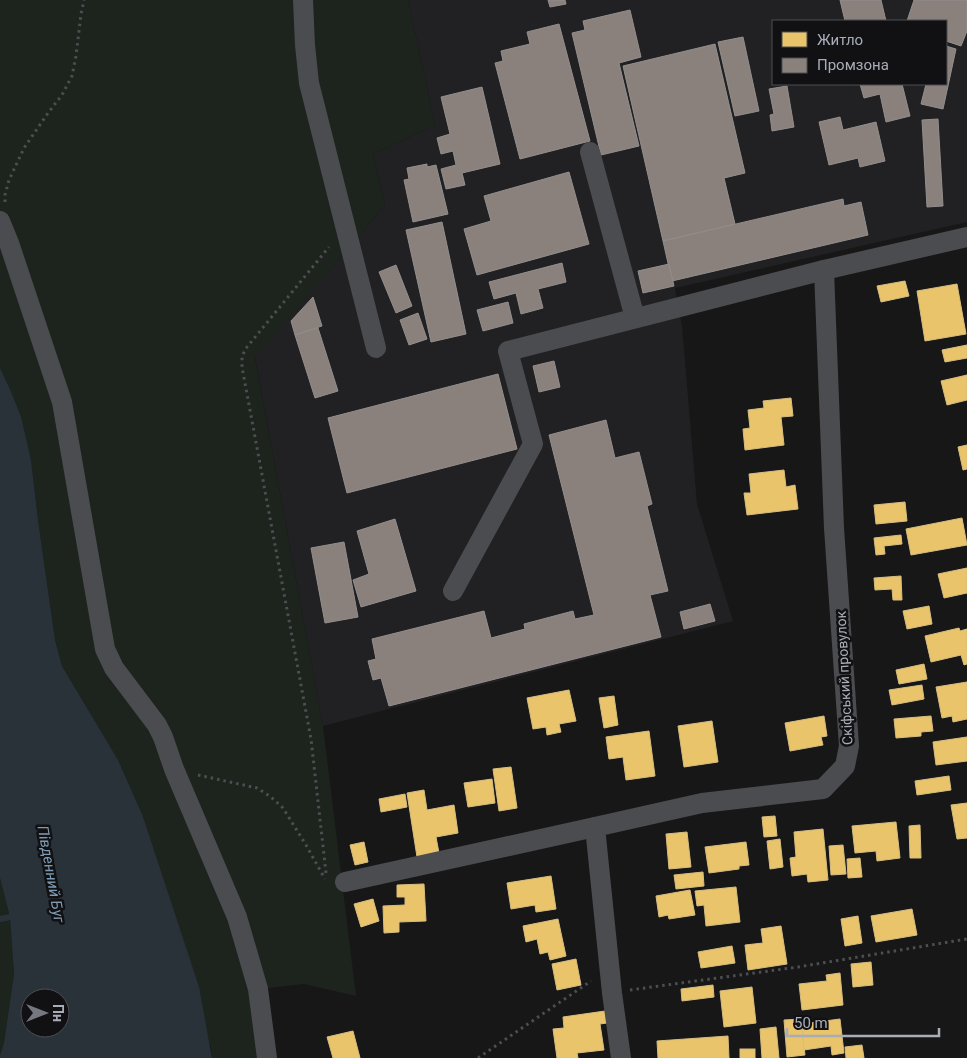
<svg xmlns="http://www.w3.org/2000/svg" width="967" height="1058" viewBox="0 0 967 1058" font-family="Roboto,sans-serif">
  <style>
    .built { fill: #212123; fill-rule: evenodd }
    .green { fill: #1d241e }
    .water { fill: #2a3239; fill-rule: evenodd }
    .homes { fill: #e9c46a; stroke: #d6bd81 }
    .industry { fill: #8a817c; stroke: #938e8e }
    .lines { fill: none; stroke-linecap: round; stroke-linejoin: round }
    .stream { stroke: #2a3239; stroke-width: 6 }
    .path { stroke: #4d4e52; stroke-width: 3; stroke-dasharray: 2.5 4; stroke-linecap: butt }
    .minor { stroke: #4b4c50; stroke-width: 20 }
    .labels { text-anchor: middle; stroke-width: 5; stroke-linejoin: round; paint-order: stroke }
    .street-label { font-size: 14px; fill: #a8adb8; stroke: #111113 }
    .water-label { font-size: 15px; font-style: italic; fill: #7f9bb3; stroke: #111113 }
  </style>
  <rect width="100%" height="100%" fill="#171717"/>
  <path class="built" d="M408 0H967V222L675 288 682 326 697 504 733 621 323 726 255 357 385 205 373 154 435 125ZM773 21H946V84H773Z"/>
  <g class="green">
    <polygon points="0,0 408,0 435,125 373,154 385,205 255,358 323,726 356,996 304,984 258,989 267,1058 212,1058 211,1048 142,814 118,760 62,666 55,640 38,520 31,460 9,387 0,368"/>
    <polygon points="0,878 10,917 14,974 4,1043 0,1055"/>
  </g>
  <path class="water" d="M0 368 9 387 21 417 31 460 38 520 55 640 62 666 118 760 142 814 199 987 212 1058H0V1055L4 1043 14 974 10 917 0 878ZM30 998H60V1028H30Z"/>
  <g class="homes">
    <polygon points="905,281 909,296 881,302 877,286"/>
    <polygon points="957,284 966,334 925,341 917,291"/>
    <polygon points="967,345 967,358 945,362 942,350"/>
    <polygon points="967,375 967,400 947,405 941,381"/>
    <polygon points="791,398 793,416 781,417 784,445 745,450 743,429 750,428 748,410 764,408 763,401"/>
    <polygon points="967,445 967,469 963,470 958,447"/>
    <polygon points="784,470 786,487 795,485 798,509 747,515 744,493 751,493 749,474"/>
    <polygon points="905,502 907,521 876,524 874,505"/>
    <polygon points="962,518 967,545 911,555 906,529"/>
    <polygon points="901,535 902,544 884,546 885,554 876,555 874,538"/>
    <polygon points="967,568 967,593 944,598 938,574"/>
    <polygon points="901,576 902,600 893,600 892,589 875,590 874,578"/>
    <polygon points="929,606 932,624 907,629 903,611"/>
    <polygon points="959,628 960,631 967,629 967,664 964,665 961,655 931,662 925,636"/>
    <polygon points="924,664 927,679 899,684 896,670"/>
    <polygon points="967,682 967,719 953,722 952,716 942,718 936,687"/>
    <polygon points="922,685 924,699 892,705 889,690"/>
    <polygon points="569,690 576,721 559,724 561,732 547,735 546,727 533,729 527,698"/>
    <polygon points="614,696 618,725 604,728 599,698"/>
    <polygon points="824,716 827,736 821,737 823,745 790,751 785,723"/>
    <polygon points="931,716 933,731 921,732 921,736 896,738 894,719"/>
    <polygon points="712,721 718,762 684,767 678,726"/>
    <polygon points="649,731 655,776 626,780 623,757 609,759 606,737"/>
    <polygon points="967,737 967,761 936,765 933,742"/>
    <polygon points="511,767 517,808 499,811 493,769"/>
    <polygon points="949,776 951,790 917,795 915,781"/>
    <polygon points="492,779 495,803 468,807 464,783"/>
    <polygon points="424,790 427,810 454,805 458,833 436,837 439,853 417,857 407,793"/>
    <polygon points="405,794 407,807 381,812 379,799"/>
    <polygon points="967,803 967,838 957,839 951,805"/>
    <polygon points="775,816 777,836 764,837 762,817"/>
    <polygon points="896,822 900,858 877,861 876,851 855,853 852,826"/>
    <polygon points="920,825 921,858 910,858 909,826"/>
    <polygon points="823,829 828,880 808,882 807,874 792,876 790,858 796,857 794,832"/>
    <polygon points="687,832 691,867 669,869 666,834"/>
    <polygon points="780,839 783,867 770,869 767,841"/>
    <polygon points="364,842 368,862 355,865 350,845"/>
    <polygon points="746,842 749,865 739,866 739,869 709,873 705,847"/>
    <polygon points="843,845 846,874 831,875 829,846"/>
    <polygon points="860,858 862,877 848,878 847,859"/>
    <polygon points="703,872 704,886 676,889 674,875"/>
    <polygon points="551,876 556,909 536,912 535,905 511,909 507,883"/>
    <polygon points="424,884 426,921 399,922 399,932 384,933 383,906 405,905 405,897 397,897 397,885"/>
    <polygon points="736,887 740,922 706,926 704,905 697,906 695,891"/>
    <polygon points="690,890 695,915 669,919 668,915 659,917 656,896"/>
    <polygon points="373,899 379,921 361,927 354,904"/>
    <polygon points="912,909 917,935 876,942 871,916"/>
    <polygon points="858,916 862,943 845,946 841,919"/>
    <polygon points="558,919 566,956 550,960 548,952 540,954 537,939 526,942 523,926"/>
    <polygon points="781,926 787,964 748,970 745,945 763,943 761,929"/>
    <polygon points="732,946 735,963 701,968 698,952"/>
    <polygon points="576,959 581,985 557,990 552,964"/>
    <polygon points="871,962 873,985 853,987 851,964"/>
    <polygon points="840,973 843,1005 802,1010 799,984 827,981 826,975"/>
    <polygon points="713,985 714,997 682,1001 681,989"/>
    <polygon points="752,987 756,1023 724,1027 720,991"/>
    <polygon points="605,1011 607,1023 600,1024 604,1050 577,1053 578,1058 557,1058 553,1029 564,1028 563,1017"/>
    <polygon points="801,1019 805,1055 787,1057 784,1020"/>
    <polygon points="840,1019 844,1053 832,1055 831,1046 804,1050 802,1024"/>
    <polygon points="776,1027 779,1058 762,1058 760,1029"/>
    <polygon points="353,1031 360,1058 333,1058 327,1037"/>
    <polygon points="728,1036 729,1058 658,1058 657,1041"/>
    <polygon points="862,1045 864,1058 846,1058 845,1047"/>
    <rect x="740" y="1049" width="15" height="9"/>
  </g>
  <g class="industry">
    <polygon points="548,0 565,0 566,4 550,7"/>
    <polygon points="840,0 881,0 886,21 845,21"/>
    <polygon points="914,0 967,0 967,31 961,46 946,41 946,21 907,21"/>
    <polygon points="630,10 641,57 619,63 639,146 601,155 572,33 585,30 583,21"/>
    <polygon points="559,24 590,141 520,159 495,63 503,61 501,51 530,44 527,32"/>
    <polygon points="743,37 759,111 735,116 718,42"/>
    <polygon points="715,44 745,173 724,178 735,224 663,241 623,66"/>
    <polygon points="946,46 956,49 943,109 921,104 926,84 946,84"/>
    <polygon points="860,84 902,84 910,116 886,122 880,94 864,98"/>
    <polygon points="787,86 794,127 772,131 770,115 774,114 769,89"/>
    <polygon points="482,87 500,164 462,173 465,185 446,189 441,169 456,165 453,151 441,154 437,138 450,134 441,97"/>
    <polygon points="840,117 843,130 876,122 885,161 860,167 858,158 829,165 819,122"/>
    <polygon points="938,119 943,206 927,207 922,120"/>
    <polygon points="427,164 427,167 436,165 448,214 413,222 404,180 409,179 407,168"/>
    <polygon points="569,172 589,244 477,275 464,229 491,221 484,196"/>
    <polygon points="843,199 844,206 861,202 868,235 672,281 663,241"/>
    <polygon points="442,222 466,334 431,342 406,230"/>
    <polygon points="562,263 566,282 538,289 543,308 521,314 516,293 494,299 489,282"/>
    <polygon points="669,264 674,286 643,293 638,271"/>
    <polygon points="396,265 412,306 396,313 379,272"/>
    <polygon points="313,297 322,326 295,335 291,321"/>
    <polygon points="508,302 513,323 483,331 477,310"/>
    <polygon points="418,313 427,339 409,345 400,320"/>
    <polygon points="318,328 338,391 315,398 295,335"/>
    <polygon points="554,361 560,387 539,392 533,366"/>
    <polygon points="498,374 517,449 347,493 328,418"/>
    <polygon points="606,420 615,458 639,452 652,504 647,506 668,591 650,595 661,637 389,706 381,678 373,680 368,661 376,659 372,639 484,611 491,638 525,629 524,624 573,611 575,619 594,615 549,435"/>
    <polygon points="395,519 416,591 361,607 353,580 369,574 357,531"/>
    <polygon points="344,542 358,617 325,623 311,548"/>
    <polygon points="710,604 715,621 684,629 680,612"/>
  </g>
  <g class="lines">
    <polyline class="stream" points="0,919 10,917 19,917"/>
    <g class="path">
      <polyline points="5,202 5,195 9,180 24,148 48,113 62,95 72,76 76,56 81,14 84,0"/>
      <polyline points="198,775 257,788 271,797 283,808 306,845 325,879"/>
      <polyline points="326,873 311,739 242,367 242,356 247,347 329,247"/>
      <polyline points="630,990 798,967 967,939"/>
      <polyline points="478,1058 591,981"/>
    </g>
    <g class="minor">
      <polyline points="303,0 305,45 309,83 376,348"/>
      <polyline points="590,152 635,318"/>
      <polyline points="0,221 9,243 62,402 105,649 114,668 157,725 163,737 174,769 237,917 258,989 267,1058"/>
      <polyline points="453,591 533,444 508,351 824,270"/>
      <polyline points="345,882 595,827"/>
      <polyline points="621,1058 612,993 595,827 702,803 823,789 845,766 849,746 834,528 824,270 967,237"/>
    </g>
  </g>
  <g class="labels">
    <g class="street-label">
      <text transform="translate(844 678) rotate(-93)" y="5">Скіфський провулок</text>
    </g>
    <g class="water-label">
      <text transform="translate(51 874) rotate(80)" y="5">Південний Буг</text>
    </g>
  </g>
  <rect x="772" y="20" width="175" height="65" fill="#111113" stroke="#4d4f55"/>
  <rect x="782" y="32" width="25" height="15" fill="#e9c46a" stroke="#4d4f55"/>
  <text x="817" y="45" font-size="15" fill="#a8adb8">Житло</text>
  <rect x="782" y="58" width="25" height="15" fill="#8a817c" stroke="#4d4f55"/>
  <text x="817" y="70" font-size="15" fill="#a8adb8">Промзона</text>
  <g transform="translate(45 1013) rotate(90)"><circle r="24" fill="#111113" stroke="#4d4f55"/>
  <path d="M0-4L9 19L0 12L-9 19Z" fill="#757880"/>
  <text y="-8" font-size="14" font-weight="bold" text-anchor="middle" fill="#a8adb8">Пн</text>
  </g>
  <path d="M787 1028v8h152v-8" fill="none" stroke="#a8adb8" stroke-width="2.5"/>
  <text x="794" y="1028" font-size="15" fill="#a8adb8" stroke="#111113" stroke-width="4" paint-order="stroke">50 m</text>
</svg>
